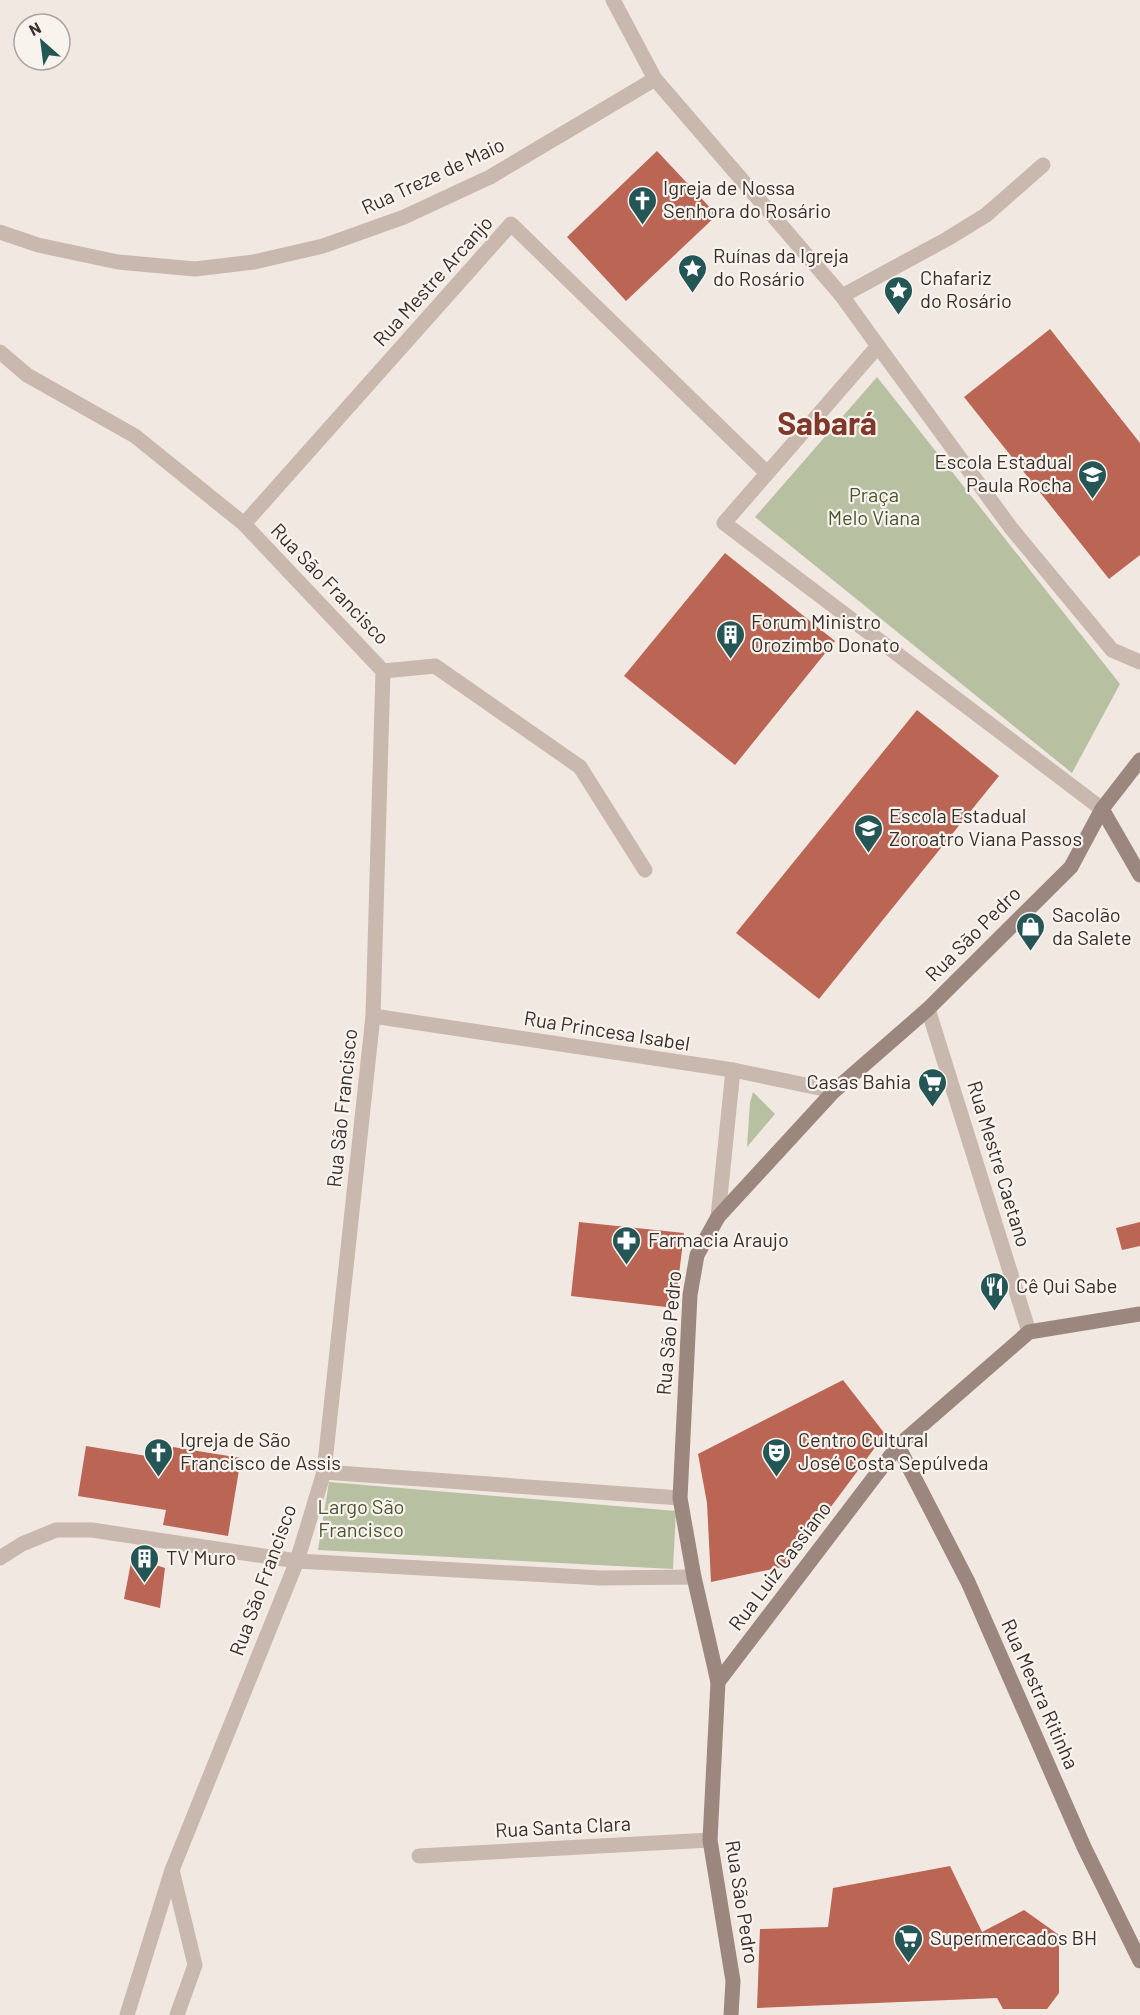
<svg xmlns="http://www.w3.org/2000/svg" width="1140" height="2015" viewBox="0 0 1140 2015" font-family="Barlow,sans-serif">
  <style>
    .green { fill: #b8c0a2 }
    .building { fill: #bb6555 }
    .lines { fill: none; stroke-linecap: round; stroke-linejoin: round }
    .street { stroke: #c9b8ae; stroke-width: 15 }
    .secondary { stroke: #9c877f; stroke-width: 15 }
    .labels { text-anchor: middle; stroke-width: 4.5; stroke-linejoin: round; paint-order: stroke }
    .street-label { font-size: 20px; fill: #382e2b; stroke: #f9f3ed }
    .poi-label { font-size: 20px; fill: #382e2b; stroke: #f9f3ed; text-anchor: start }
    .park-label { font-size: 20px; fill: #4a5431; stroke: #f9f3ed }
    .town-label { font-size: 32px; font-weight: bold; fill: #80382b; stroke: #f9f3ed }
  </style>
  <rect width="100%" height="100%" fill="#f1e8e1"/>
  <g class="green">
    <polygon points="877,377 1120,684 1072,773 755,517"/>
    <polygon points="753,1092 775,1114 747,1147 750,1103"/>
    <polygon points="329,1482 676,1511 673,1569 318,1550"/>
  </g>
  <g class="building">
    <polygon points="657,151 717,215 626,301 567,237"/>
    <polygon points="1050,329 1140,443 1140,555 1109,579 964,397"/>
    <polygon points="725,553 835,641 735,765 624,676"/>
    <polygon points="917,710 999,776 819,999 736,933"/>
    <polygon points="579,1222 684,1233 675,1308 571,1296"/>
    <polygon points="1140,1222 1140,1246 1122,1250 1116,1228"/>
    <polygon points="843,1380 885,1434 787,1566 711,1582 707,1503 698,1454"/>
    <polygon points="86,1446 171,1460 173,1447 241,1458 228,1536 163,1525 166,1510 78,1496"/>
    <polygon points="132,1557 165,1568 160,1608 124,1599"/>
    <polygon points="950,1866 982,1932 1024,1910 1059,1935 1059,1993 1047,2009 1003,2009 997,1998 757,2008 760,1929 828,1927 833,1888"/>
  </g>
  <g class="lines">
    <g class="street">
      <polyline points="613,0 655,79 842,296 878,346"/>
      <polyline points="0,232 38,245 118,262 195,269 254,262 323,246 404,217 490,177 655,79"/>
      <polyline points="842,296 947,239 986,215 1043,165"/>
      <polyline points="0,352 27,375 135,436 244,524 383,671 373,1016 324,1472 297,1561 172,1870 127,2015"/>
      <polyline points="244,524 511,224 767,473"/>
      <polyline points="383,671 435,666 580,767 645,870"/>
      <polyline points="1102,809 724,523 878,346 1011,528 1112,650 1140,662"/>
      <polyline points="928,1009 1029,1332"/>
      <polyline points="373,1016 733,1070 834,1091"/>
      <polyline points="718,1217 733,1070"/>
      <polyline points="324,1472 680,1498"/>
      <polyline points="0,1558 22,1544 56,1530 92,1530 297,1561 601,1578 694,1577"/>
      <polyline points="419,1856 710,1840"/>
      <polyline points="172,1870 195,1965 177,2015"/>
    </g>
    <g class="secondary">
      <polyline points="1102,809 1140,875"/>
      <polyline points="898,1446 968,1582 1084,1847 1140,1961"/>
      <polyline points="718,1682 898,1446 1029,1332 1140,1314"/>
      <polyline points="731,2015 733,1981 710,1840 718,1682 694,1577 680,1498 690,1295 697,1255 718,1217 834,1091 928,1009 1071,867 1102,809 1140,760"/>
    </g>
  </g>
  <defs>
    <symbol id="church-pin" viewBox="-11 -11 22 30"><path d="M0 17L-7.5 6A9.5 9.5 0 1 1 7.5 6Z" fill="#245655" stroke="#f9f3ed"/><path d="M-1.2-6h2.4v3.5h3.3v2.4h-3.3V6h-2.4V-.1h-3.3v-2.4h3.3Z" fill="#fff"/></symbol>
    <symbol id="sight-pin" viewBox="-11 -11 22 30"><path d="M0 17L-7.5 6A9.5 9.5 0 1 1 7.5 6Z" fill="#245655" stroke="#f9f3ed"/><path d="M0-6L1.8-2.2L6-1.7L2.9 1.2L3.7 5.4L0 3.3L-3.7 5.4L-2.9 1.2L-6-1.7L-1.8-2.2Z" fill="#fff"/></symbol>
    <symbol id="school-pin" viewBox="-11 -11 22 30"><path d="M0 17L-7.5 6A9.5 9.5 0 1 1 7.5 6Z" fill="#245655" stroke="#f9f3ed"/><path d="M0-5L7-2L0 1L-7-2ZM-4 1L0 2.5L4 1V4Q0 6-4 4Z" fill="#fff"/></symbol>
    <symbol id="building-pin" viewBox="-11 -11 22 30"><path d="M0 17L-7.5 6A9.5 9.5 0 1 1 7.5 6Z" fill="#245655" stroke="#f9f3ed"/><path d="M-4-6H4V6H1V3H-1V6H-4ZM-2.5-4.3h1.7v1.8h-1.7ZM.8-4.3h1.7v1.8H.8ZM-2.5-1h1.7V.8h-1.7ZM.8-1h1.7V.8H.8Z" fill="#fff"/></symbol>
    <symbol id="shop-pin" viewBox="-11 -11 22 30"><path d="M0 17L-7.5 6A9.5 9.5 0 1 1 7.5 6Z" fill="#245655" stroke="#f9f3ed"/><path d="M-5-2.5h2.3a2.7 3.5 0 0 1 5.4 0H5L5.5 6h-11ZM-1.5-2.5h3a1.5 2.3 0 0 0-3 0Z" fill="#fff"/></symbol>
    <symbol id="supermarket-pin" viewBox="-11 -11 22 30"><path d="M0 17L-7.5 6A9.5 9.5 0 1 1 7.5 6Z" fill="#245655" stroke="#f9f3ed"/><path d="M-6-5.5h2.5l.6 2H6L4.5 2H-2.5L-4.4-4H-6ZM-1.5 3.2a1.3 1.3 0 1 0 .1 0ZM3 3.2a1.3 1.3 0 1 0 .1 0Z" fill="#fff"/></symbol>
    <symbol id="pharmacy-pin" viewBox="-11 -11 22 30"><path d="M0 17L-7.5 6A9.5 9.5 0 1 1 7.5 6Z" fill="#245655" stroke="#f9f3ed"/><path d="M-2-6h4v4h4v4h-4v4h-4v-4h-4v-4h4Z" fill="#fff"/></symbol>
    <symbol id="restaurant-pin" viewBox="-11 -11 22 30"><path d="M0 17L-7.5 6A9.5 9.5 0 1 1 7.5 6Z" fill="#245655" stroke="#f9f3ed"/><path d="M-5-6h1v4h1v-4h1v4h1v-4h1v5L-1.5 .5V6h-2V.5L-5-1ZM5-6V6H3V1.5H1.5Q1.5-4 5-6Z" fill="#fff"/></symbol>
    <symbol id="theatre-pin" viewBox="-11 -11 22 30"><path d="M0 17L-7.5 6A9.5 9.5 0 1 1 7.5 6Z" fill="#245655" stroke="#f9f3ed"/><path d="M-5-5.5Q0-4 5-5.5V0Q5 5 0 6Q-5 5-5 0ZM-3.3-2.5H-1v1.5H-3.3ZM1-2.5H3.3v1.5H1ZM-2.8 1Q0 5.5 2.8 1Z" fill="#fff"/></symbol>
  </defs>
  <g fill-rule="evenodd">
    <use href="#church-pin" x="626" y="184" width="33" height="45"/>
    <use href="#sight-pin" x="676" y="252" width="33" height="45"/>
    <use href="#sight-pin" x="882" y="274" width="33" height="45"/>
    <use href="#school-pin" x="1076" y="458" width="33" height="45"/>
    <use href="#building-pin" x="714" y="618" width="33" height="45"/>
    <use href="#school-pin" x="852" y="812" width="33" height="45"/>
    <use href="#shop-pin" x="1014" y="910" width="33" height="45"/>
    <use href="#supermarket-pin" x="916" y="1066" width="33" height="45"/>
    <use href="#pharmacy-pin" x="610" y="1224" width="33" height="45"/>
    <use href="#restaurant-pin" x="978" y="1270" width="33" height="45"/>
    <use href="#church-pin" x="142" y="1436" width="33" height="45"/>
    <use href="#theatre-pin" x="760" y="1436" width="33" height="45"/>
    <use href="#building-pin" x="128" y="1542" width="33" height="45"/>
    <use href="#supermarket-pin" x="892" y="1922" width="33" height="45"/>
  </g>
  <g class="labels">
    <g class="street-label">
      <text transform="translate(433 176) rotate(-25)" y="7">Rua Treze de Maio</text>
      <text transform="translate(433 281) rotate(-48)" y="7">Rua Mestre Arcanjo</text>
      <text transform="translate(330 584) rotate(46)" y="7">Rua São Francisco</text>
      <text transform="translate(973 934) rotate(-45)" y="7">Rua São Pedro</text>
      <text transform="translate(607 1031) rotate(9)" y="7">Rua Princesa Isabel</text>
      <text transform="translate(342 1108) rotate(-84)" y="7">Rua São Francisco</text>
      <text transform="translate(999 1164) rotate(73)" y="7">Rua Mestre Caetano</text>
      <text transform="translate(669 1333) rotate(-85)" y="7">Rua São Pedro</text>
      <text transform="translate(780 1566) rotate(-53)" y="7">Rua Luiz Cassiano</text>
      <text transform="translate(263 1580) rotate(-70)" y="7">Rua São Francisco</text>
      <text transform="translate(1040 1694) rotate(66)" y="7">Rua Mestra Ritinha</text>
      <text transform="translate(563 1827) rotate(-3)" y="7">Rua Santa Clara</text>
      <text transform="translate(742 1902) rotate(81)" y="7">Rua São Pedro</text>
    </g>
    <g class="poi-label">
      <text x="663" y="195">Igreja de Nossa<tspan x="663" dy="23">Senhora do Rosário</tspan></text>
      <text x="713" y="263">Ruínas da Igreja<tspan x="713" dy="23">do Rosário</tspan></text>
      <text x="920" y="285">Chafariz<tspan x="920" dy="23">do Rosário</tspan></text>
      <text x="1072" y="469" text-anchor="end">Escola Estadual<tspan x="1072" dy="23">Paula Rocha</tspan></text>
      <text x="751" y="629">Forum Ministro<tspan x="751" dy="23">Orozimbo Donato</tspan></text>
      <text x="889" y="823">Escola Estadual<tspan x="889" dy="23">Zoroatro Viana Passos</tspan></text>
      <text x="1052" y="922">Sacolão<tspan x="1052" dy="23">da Salete</tspan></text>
      <text x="911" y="1089" text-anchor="end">Casas Bahia</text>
      <text x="648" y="1247">Farmacia Araujo</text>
      <text x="1016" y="1293">Cê Qui Sabe</text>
      <text x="180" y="1447">Igreja de São<tspan x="180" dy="23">Francisco de Assis</tspan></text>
      <text x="798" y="1447">Centro Cultural<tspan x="798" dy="23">José Costa Sepúlveda</tspan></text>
      <text x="166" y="1565">TV Muro</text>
      <text x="930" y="1945">Supermercados BH</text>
    </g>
    <g class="park-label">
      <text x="874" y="502">Praça<tspan x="874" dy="23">Melo Viana</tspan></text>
      <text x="361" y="1514">Largo São<tspan x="361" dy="23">Francisco</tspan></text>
    </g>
    <g class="town-label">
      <text x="827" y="435">Sabará</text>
    </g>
  </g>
  <g transform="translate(42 42) rotate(332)"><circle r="28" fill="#f9f3ed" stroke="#aca49f" stroke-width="1.5"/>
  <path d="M0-4.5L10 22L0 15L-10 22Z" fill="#245655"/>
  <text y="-9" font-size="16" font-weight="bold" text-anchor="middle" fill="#382e2b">N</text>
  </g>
</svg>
